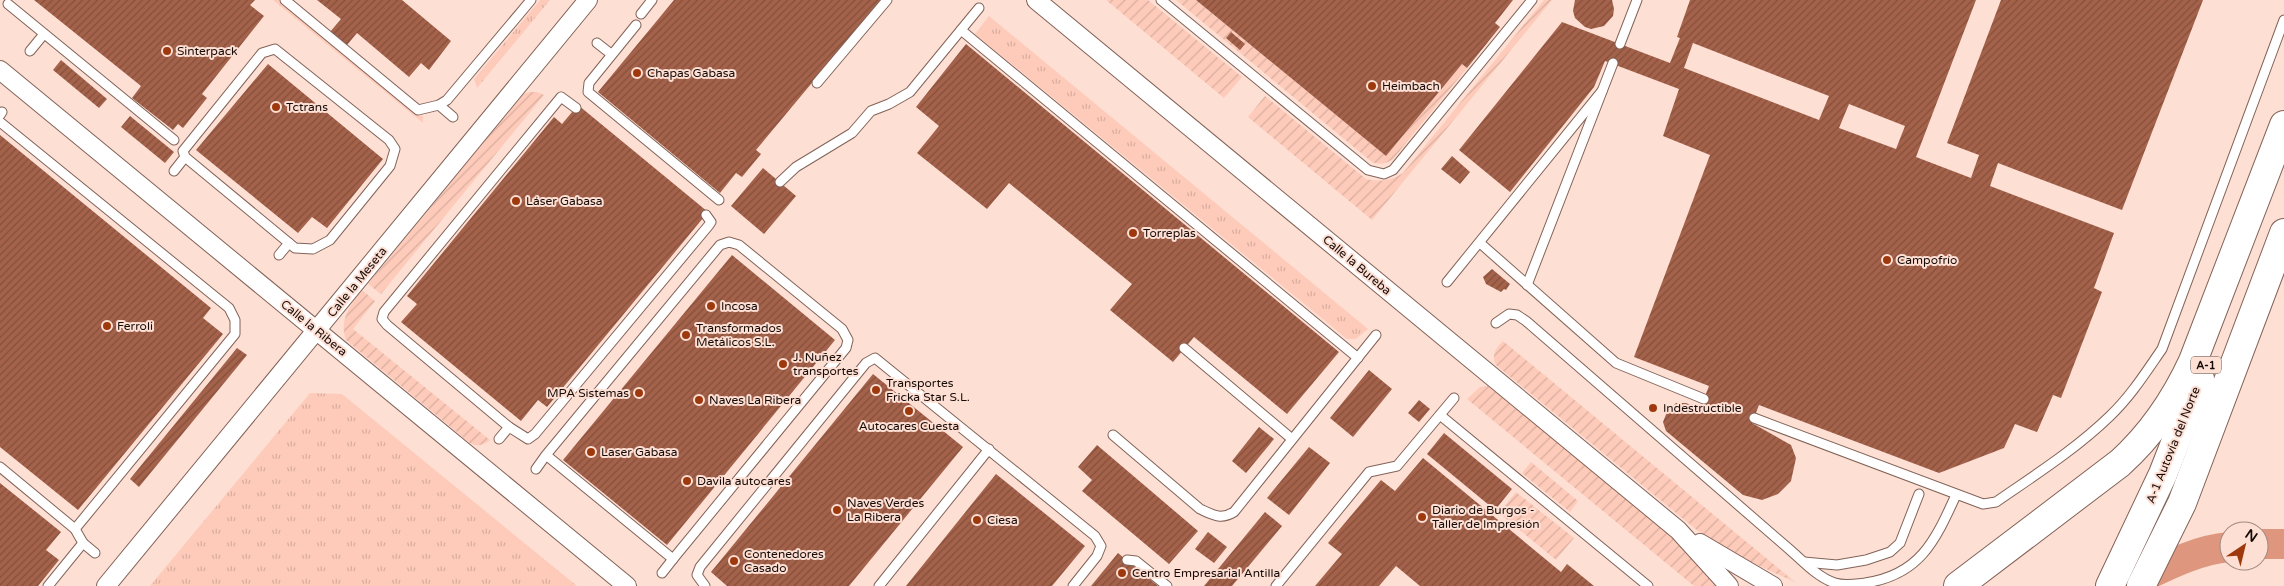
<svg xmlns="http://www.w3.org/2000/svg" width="2284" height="586" viewBox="0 0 2284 586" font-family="'Varela Round',sans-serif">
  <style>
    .grass { fill: url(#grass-tufts) }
    .garden { fill: url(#garden-furrows) }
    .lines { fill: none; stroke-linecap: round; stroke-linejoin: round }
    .river { stroke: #de977e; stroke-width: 30 }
    .building { fill: url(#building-hatch); fill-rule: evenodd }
    .service-casing { stroke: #836358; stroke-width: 11 }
    .minor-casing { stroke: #836358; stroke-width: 20 }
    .motorway-casing { stroke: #836358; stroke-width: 30 }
    .service { stroke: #fff; stroke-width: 9 }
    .minor { stroke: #fff; stroke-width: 18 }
    .motorway { stroke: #fff; stroke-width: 28 }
    .poi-dot { fill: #9e390e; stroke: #fddfd4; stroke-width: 2 }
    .labels { text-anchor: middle; stroke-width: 4; stroke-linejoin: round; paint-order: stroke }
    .shield { fill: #fddfd4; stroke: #5c4b44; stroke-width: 1 }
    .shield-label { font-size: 11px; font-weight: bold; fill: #170b07 }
    .poi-label { font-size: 12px; fill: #170b07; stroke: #fddfd4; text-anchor: start }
    .street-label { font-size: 12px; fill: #170b07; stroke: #fddfd4 }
  </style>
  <defs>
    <pattern id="grass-tufts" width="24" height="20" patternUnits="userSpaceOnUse" patternTransform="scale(1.25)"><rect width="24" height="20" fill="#fecbba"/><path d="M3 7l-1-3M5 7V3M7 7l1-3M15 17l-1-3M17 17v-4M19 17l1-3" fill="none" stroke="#d9ad9e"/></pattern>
    <pattern id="garden-furrows" width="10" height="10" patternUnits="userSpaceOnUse" patternTransform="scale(1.25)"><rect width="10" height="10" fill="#fecbba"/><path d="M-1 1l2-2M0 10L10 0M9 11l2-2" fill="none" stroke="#d9ad9e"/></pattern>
    <pattern id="building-hatch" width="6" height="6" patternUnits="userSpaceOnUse" patternTransform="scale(1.25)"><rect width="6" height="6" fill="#a4624b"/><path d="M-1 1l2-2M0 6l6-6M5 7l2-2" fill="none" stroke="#854f3c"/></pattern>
  </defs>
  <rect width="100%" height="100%" fill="#fddfd4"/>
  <g class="grass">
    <polygon points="273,0 279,0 417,115 423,116 423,123"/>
    <polygon points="540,0 550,0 477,88 474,79"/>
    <polygon points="989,16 1368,329 1356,339 1347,339 975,34"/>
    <polygon points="310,393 342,394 577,586 150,586"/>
  </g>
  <g class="garden">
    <polygon points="1106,0 1148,0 1242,77 1224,98"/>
    <path d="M1176 0H1196L1386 156 1462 64 1467 68 1393 159C1386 164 1381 165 1372 162Z"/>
    <path d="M1544 0H1552L1372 220 1248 117 1265 96 1366 179C1381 182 1391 181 1403 173Z"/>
    <polygon points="529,92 537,92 544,95 381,294 368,284 523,94"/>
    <path d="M362 290 375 301 353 329 490 440C484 445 477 447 470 443L346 340C339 320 350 305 362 290Z"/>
    <path d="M1503 341 1795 582 1733 554 1698 531 1496 365C1491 355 1496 348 1503 341Z"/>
    <polygon points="1488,386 1674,535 1713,581 1715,586 1694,586 1467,399 1480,387"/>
    <polygon points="1531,462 1578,501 1570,512 1522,473"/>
    <polygon points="1516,492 1574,538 1556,560 1499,513"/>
  </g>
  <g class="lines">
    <g class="river">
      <polyline points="2259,544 2284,544"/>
      <path d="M2124 586C2157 571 2193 550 2229 547"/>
    </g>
  </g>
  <g class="building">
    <polygon points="34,0 255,0 250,5 264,16 202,94 207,98 183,128 178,124 173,130 132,98 141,86"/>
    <polygon points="317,0 402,0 451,41 429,70 421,63 409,77 357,33 347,45 330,32 341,19"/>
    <polygon points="674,0 881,0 756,150 761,154 742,177 736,173 720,193 598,92"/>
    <polygon points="1196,0 1513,0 1495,23 1500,27 1467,68 1462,64 1386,156"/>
    <polygon points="1575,0 1612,0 1614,9 1613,16 1604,26 1591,29 1585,27 1575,18 1573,11"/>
    <path d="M1690 0H1976L1916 157 1971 178 1979 155 1947 143 2001 0H2203L2122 210 1998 163 1990 186 2114 233 2094 288 2102 292 2061 398 2053 395 2037 432 2015 424 2004 448 1939 473 1759 405 1752 423 1791 445 1796 458 1791 481 1778 494 1762 500 1743 495 1666 431 1663 422 1667 412 1676 403H1686L1700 409 1709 386 1634 357 1710 155 1663 136 1679 89 1605 61 1594 87 1510 192 1459 150 1562 22 1670 63 1680 38 1677 37ZM1693 43 1829 96 1819 120 1684 68ZM1849 104 1905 126 1896 149 1839 128Z"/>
    <polygon points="1231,32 1245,44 1240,50 1226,38"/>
    <polygon points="966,44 1339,352 1287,414 1194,337 1173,362 1110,310 1132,284 1009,183 987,209 917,153 939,126 916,107"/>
    <polygon points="61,60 107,99 99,108 53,70"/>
    <polygon points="268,64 383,159 327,228 312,217 298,233 196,150"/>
    <polygon points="578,105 708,212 547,407 538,400 521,421 401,322 417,304 407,296 554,117 562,124"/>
    <polygon points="130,116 174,152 165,163 121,127"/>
    <polygon points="0,135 211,308 203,318 223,334 78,510 0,447"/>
    <polygon points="1452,156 1470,172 1460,184 1441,169"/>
    <polygon points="763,168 796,196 764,234 731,206"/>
    <polygon points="732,255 835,340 667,545 563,460"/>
    <polygon points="1492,269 1510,284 1506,290 1504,289 1501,292 1486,284 1483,277"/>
    <polygon points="237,348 247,355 139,487 130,479"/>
    <polygon points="1369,370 1392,389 1353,437 1330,418"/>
    <polygon points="873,374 963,447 849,586 727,586 711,572"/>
    <polygon points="1419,400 1430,409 1419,422 1408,413"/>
    <polygon points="1259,427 1274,439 1246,473 1232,461"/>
    <polygon points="1444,433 1512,489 1495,510 1427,454"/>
    <polygon points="1097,445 1198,531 1169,564 1082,491 1092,480 1078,467"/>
    <polygon points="1309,447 1330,463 1289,515 1267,498"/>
    <polygon points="1423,458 1561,572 1567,564 1594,586 1420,586 1396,566 1379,586 1315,586 1342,554 1328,543 1381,480 1395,491"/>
    <polygon points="996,474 1085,546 1052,586 906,586"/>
    <polygon points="0,483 61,532 46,550 59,560 38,586 0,586"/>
    <polygon points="1265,512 1282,526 1232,586 1204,586"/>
    <polygon points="1208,532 1227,547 1214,563 1195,549"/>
    <polygon points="1118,553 1158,586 1091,586"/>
  </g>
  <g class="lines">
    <defs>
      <g id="service">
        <polyline points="285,0 418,110 439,105 447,100 531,0"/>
        <polyline points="1161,0 1368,170 1384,174 1393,170 1532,0"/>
        <polyline points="8,4 174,140"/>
        <polyline points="641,14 652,0"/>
        <polyline points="636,25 589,83 588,92 719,200"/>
        <polyline points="961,30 1358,358"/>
        <polyline points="597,43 611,54"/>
        <polyline points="1620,44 1637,0"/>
        <polygon points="275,49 389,140 395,149 390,166 330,240 313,249 295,248 185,157 183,151 262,53"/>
        <polyline points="30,51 44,34"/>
        <polyline points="817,83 887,0"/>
        <polyline points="439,105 453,117"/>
        <polyline points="576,108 561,97 384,312 382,319 387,325 509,427 528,439 535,434 709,225 711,222 706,215"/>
        <polyline points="0,115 2,112"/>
        <polyline points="0,122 229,308 235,320 235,334 75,529"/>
        <polyline points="174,171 185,157"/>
        <polyline points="780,182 796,167 852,133 871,111 889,104 910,92 979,8"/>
        <polyline points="1480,243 1616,363 1704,399"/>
        <polyline points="279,255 289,243"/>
        <polyline points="1447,282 1602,91"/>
        <polyline points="1527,285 1613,63"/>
        <path d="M1496 323 1509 314 1517 315 1526 321 1789 549C1802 560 1818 578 1835 583 1844 586 1856 584 1865 583 1920 575 1935 541 1956 495"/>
        <polyline points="1184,348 1292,439"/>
        <polyline points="1440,415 1648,586"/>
        <path d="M1754 418 1983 504 1996 502C2035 475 2076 449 2110 416 2131 396 2146 372 2162 349L2284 20"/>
        <path d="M1113 435 1200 509C1213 515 1221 520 1234 512L1376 335"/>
        <polyline points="499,439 509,427"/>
        <polyline points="0,467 75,529 83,543 48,586"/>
        <polyline points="536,469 546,455 720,245 729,242 739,245 842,329 848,340 846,348 673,559 546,455"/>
        <polyline points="83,543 95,553"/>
        <polyline points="1127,560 1136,561 1167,586"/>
        <polyline points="1804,562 1837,565 1866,560 1890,552 1900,543 1919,494"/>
        <polyline points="662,573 673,559"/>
        <polyline points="705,586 697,575 700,567 866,363 875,358 1095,536 1101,546 1097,556 1073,586"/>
        <polyline points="879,586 989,449"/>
        <polyline points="1276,586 1369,472 1397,466 1454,398"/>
      </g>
      <g id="minor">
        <polyline points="1036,0 1678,530 1729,586"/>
        <polyline points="0,70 627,586"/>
        <polyline points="1700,543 1773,586"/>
        <polyline points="106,586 588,0"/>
      </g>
      <g id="motorway">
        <path d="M1958 586 2120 463C2152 434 2175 400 2193 361L2284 125"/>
        <polyline points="2110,586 2163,474 2200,379"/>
        <polyline points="2141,586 2182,503 2284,233"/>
      </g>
    </defs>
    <use href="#service" class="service-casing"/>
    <use href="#minor" class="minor-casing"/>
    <use href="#motorway" class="motorway-casing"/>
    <use href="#service" class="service"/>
    <use href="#minor" class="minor"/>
    <use href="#motorway" class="motorway"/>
  </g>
  <g class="poi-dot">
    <circle cx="167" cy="51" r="5"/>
    <circle cx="637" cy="73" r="5"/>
    <circle cx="1372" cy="86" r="5"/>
    <circle cx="276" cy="107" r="5"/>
    <circle cx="516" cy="201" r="5"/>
    <circle cx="1133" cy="233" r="5"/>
    <circle cx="1887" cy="260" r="5"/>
    <circle cx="711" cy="306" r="5"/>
    <circle cx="107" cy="326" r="5"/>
    <circle cx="686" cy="335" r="5"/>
    <circle cx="783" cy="364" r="5"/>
    <circle cx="876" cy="390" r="5"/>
    <circle cx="639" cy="393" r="5"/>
    <circle cx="699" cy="400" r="5"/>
    <circle cx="1653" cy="408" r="5"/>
    <circle cx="909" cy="411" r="5"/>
    <circle cx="591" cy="452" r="5"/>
    <circle cx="687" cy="481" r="5"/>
    <circle cx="837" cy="510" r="5"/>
    <circle cx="1422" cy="517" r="5"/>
    <circle cx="977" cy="520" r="5"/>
    <circle cx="734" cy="561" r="5"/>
    <circle cx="1122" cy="573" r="5"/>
  </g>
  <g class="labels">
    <rect class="shield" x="2191" y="356.5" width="30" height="17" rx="4"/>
    <g class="shield-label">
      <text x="2206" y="369">A-1</text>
    </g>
    <g class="poi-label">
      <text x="177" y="55">Sinterpack</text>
      <text x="647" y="77">Chapas Gabasa</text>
      <text x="1382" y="90">Heimbach</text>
      <text x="286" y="111">Tctrans</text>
      <text x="526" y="205">Láser Gabasa</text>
      <text x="1143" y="237">Torreplas</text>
      <text x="1897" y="264">Campofrío</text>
      <text x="721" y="310">Incosa</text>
      <text x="117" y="330">Ferroli</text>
      <text x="696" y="332">Transformados<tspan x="696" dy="14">Metálicos S.L.</tspan></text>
      <text x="793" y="361">J. Nuñez<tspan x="793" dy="14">transportes</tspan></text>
      <text x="886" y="387">Transportes<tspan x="886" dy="14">Fricka Star S.L.</tspan></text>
      <text x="629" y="397" text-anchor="end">MPA Sistemas</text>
      <text x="709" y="404">Naves La Ribera</text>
      <text x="1663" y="412">Indestructible</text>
      <text x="909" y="430" text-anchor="middle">Autocares Cuesta</text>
      <text x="601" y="456">Laser Gabasa</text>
      <text x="697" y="485">Davila autocares</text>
      <text x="847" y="507">Naves Verdes<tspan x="847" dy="14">La Ribera</tspan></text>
      <text x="1432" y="514">Diario de Burgos -<tspan x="1432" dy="14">Taller de Impresión</tspan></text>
      <text x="987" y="524">Ciesa</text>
      <text x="744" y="558">Contenedores<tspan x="744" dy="14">Casado</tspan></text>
      <text x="1132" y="577">Centro Empresarial Antilla</text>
    </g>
    <g class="street-label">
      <text transform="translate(1357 265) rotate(40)" y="4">Calle la Bureba</text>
      <text transform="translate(357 282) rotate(-51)" y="4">Calle la Meseta</text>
      <text transform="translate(314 328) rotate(39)" y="4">Calle la Ribera</text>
      <text transform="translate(2173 445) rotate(-68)" y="4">A-1 Autovía del Norte</text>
    </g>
  </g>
  <g transform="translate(2244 546) rotate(35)"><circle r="24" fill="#fddfd4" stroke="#a18a82"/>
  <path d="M0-4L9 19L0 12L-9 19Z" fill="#9e390e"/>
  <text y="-8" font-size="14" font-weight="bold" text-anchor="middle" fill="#170b07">N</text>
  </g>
</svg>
